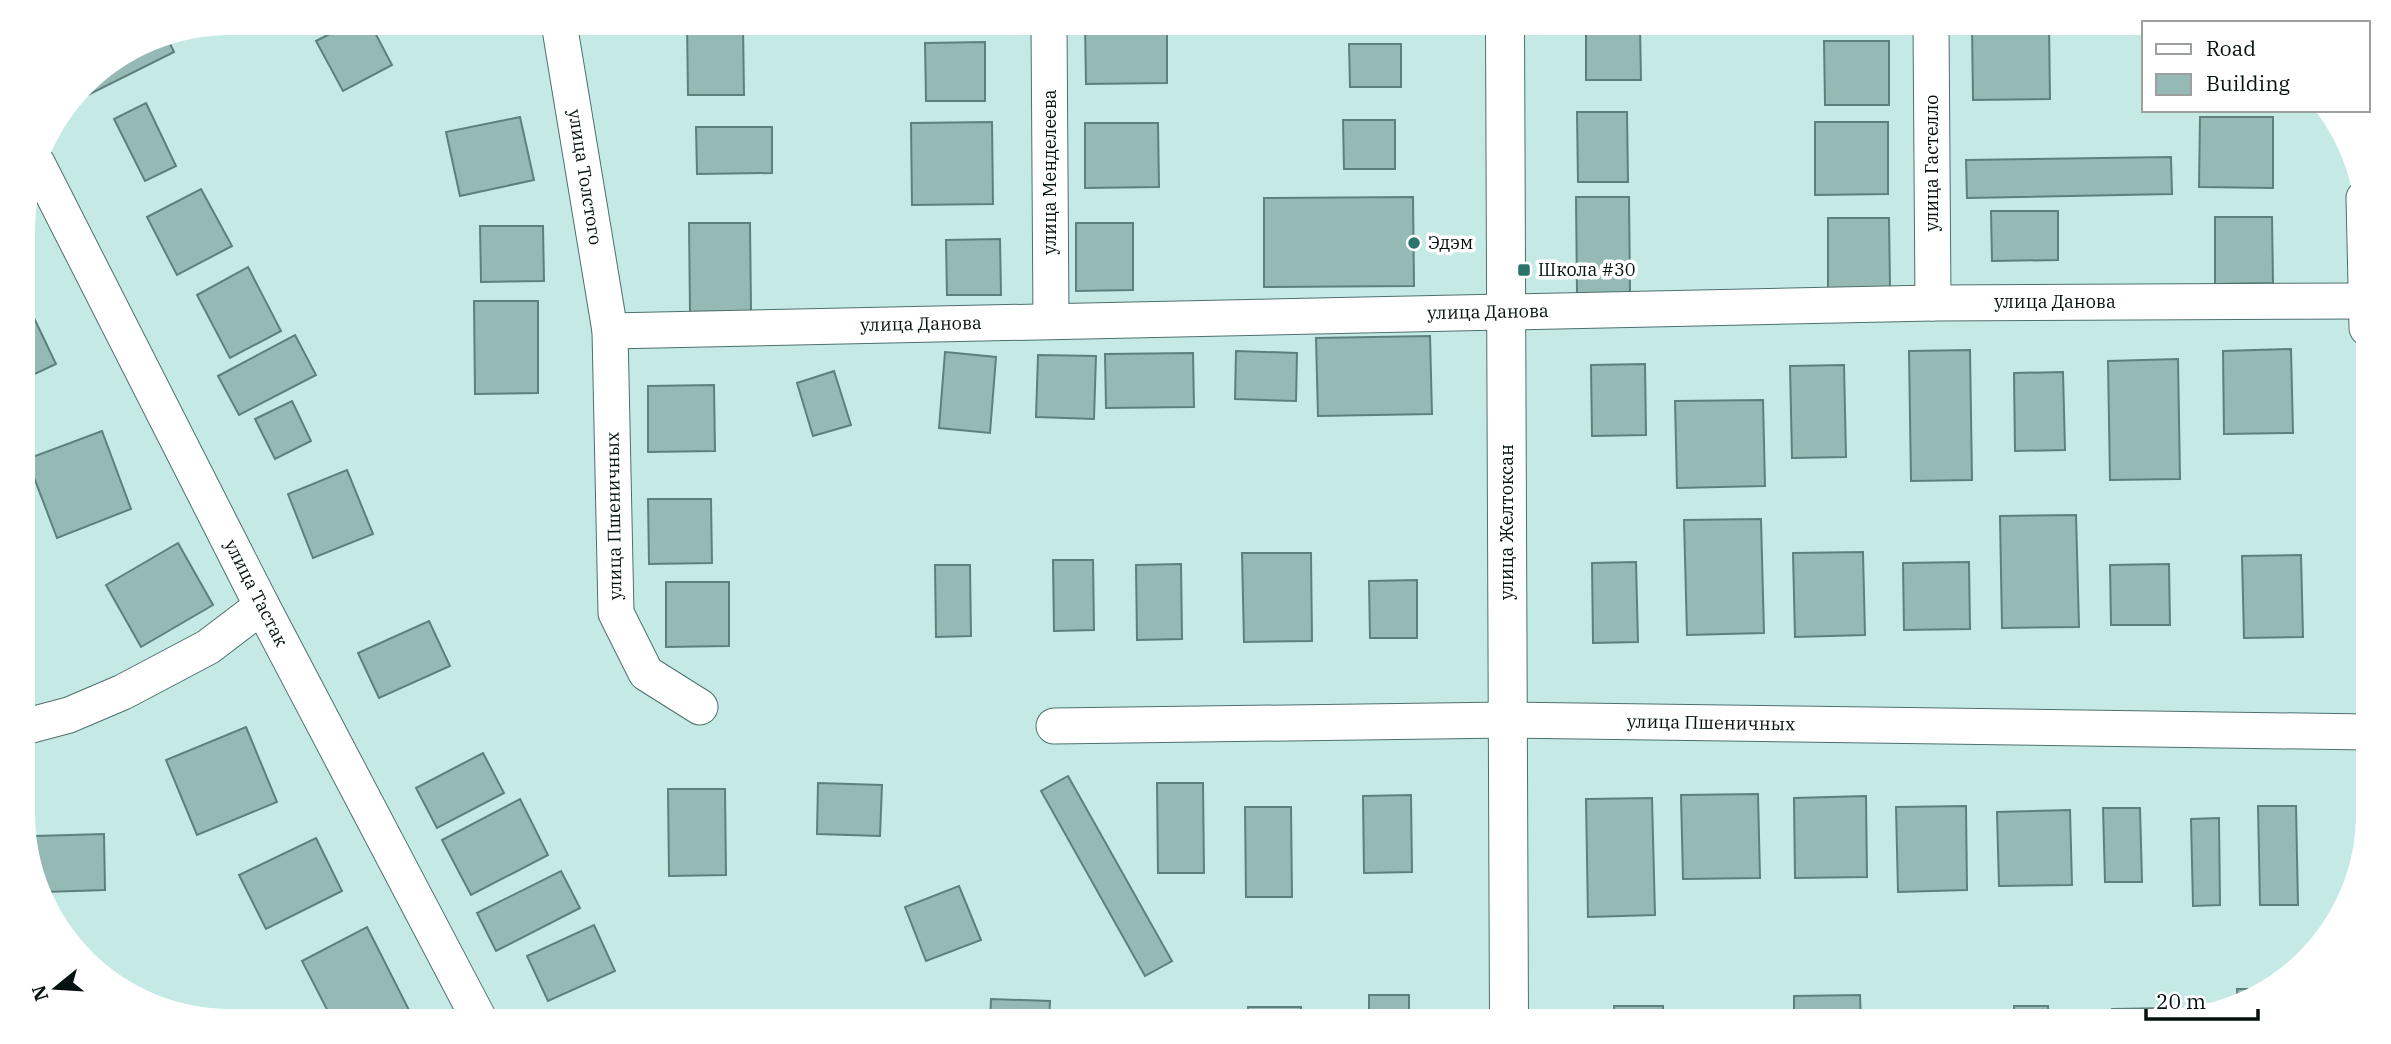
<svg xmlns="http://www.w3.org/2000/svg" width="2391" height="1044" viewBox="0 0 2391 1044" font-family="'IBM Plex Serif',serif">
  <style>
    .building { fill: #95b9b5; stroke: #5e807c; stroke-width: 2 }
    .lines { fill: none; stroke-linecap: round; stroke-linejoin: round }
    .minor-casing { stroke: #4e706d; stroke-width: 37 }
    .secondary-casing { stroke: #4e706d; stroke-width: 40 }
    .minor { stroke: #fff; stroke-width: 35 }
    .secondary { stroke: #fff; stroke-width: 38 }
    .poi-dot { fill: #2b736d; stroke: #fff; stroke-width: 2.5 }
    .labels { text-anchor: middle; stroke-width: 7; stroke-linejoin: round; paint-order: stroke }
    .street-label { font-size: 18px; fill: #051210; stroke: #fff }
    .poi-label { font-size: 18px; fill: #051210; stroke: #fff; text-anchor: start }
  </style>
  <rect width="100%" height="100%" fill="#c5eae6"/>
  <g class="building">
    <polygon points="351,23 370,23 392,65 343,91 316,41"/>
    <polygon points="687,23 743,23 744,95 688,95"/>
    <polygon points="1085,23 1167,23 1167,83 1086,84"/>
    <polygon points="2049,25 2050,99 1973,100 1972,26"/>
    <polygon points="1640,26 1641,80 1586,80 1586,27"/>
    <polygon points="166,35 174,52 86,96 82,89 93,74 151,38"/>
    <polygon points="1824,41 1889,41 1889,105 1825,105"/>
    <polygon points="985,42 985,101 926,101 925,43"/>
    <polygon points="1349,44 1401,44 1401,87 1350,87"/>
    <polygon points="146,103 176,166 145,181 114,119"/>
    <polygon points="1577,112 1627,112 1628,182 1578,182"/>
    <polygon points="520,117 534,180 460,196 446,132"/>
    <polygon points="2200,117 2273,117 2273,188 2199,187"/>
    <polygon points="1343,120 1395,120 1395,169 1344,169"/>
    <polygon points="992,122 993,204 912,205 911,123"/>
    <polygon points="1815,122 1888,122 1888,194 1815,195"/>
    <polygon points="1085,123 1158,123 1159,187 1085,188"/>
    <polygon points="696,127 772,127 772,173 697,174"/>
    <polygon points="2171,157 2172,194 1967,198 1966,160"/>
    <polygon points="201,189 232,246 177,275 147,217"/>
    <polygon points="1413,197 1414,286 1264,287 1264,198"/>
    <polygon points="1576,197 1629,197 1630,293 1577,293"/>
    <polygon points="1991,211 2058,211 2058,260 1992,261"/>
    <polygon points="2215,217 2272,217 2273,283 2215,284"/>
    <polygon points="1828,218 1889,218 1890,288 1828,289"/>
    <polygon points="689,223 750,223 751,311 690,312"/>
    <polygon points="1076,223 1133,223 1133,290 1076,291"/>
    <polygon points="480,226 543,226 544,281 481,282"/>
    <polygon points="1000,239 1001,295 947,295 946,240"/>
    <polygon points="248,267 281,331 230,358 197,295"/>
    <polygon points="23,295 56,364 24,379"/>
    <polygon points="474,301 538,301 538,393 475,394"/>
    <polygon points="295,335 316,375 239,415 218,376"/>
    <polygon points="1430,336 1432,414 1318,416 1316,338"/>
    <polygon points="2291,349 2293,433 2224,434 2223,351"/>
    <polygon points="1970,350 1972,480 1911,481 1909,351"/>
    <polygon points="1236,351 1297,353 1296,401 1235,399"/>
    <polygon points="945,352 996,357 990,433 939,428"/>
    <polygon points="1193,353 1194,407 1106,408 1105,354"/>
    <polygon points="1038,355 1096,356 1094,419 1036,417"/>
    <polygon points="2178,359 2180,479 2110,480 2108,361"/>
    <polygon points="1645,364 1646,435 1592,436 1591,365"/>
    <polygon points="1844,365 1846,457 1792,458 1790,366"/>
    <polygon points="834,371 851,425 813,436 797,383"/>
    <polygon points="2063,372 2065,450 2015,451 2014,373"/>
    <polygon points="714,385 715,451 648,452 648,386"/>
    <polygon points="1763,400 1765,486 1677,488 1675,401"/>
    <polygon points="292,401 311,441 275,459 255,419"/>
    <polygon points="102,431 131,509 57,538 27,459"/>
    <polygon points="347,470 373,534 313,558 288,494"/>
    <polygon points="648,499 711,499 712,563 649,564"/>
    <polygon points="2076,515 2079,627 2002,628 2000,516"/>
    <polygon points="1761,519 1764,633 1687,635 1684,520"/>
    <polygon points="178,543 213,605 141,647 106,585"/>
    <polygon points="1863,552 1865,635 1795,637 1793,553"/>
    <polygon points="1242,553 1311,553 1312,641 1244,642"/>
    <polygon points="2301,555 2303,637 2244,638 2242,556"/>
    <polygon points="1053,560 1093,560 1094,630 1054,631"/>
    <polygon points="1636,562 1638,642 1593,643 1592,563"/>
    <polygon points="1969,562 1970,629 1904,630 1903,563"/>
    <polygon points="1181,564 1182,639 1137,640 1136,565"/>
    <polygon points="2169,564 2170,625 2111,625 2110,565"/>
    <polygon points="935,565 970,565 971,636 936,637"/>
    <polygon points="1417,580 1417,638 1370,638 1369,581"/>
    <polygon points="666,582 729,582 729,646 666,647"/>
    <polygon points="429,621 450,666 379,698 358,653"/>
    <polygon points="246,727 277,802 197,835 166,760"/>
    <polygon points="483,753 504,793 437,828 416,788"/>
    <polygon points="1068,776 1172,961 1145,976 1041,791"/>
    <polygon points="818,783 882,785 880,836 817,834"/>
    <polygon points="1157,783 1203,783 1204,873 1158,873"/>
    <polygon points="668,789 725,789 726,875 669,876"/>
    <polygon points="1758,794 1760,878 1683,879 1681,795"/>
    <polygon points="1411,795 1412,872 1364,873 1363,796"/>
    <polygon points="1866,796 1867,877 1795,878 1794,798"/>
    <polygon points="1652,798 1655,915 1588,917 1586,799"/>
    <polygon points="520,799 548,855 471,895 442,840"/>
    <polygon points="1966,806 1967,890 1898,892 1896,807"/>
    <polygon points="2258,806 2296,806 2298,905 2260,905"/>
    <polygon points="1245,807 1291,807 1292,897 1246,897"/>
    <polygon points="2103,808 2140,808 2142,882 2105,882"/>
    <polygon points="2070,810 2072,885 1999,886 1997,812"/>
    <polygon points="2219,818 2220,905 2193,906 2191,819"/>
    <polygon points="104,834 105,890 45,892 35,867 35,836"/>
    <polygon points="316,838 342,891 266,929 239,875"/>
    <polygon points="561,871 580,908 496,951 477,913"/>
    <polygon points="959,886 981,940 926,961 905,907"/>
    <polygon points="594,925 615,971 548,1001 527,956"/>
    <polygon points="367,927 413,1018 406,1021 333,1021 302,961"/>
    <polygon points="2237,989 2268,989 2238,1005"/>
    <rect x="1369" y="995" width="40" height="26"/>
    <polygon points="1860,995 1861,1021 1794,1021 1794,996"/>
    <polygon points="991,999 1050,1001 1049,1021 990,1021"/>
    <polygon points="1614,1006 1663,1006 1663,1021 1615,1021"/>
    <polygon points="2014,1006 2048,1006 2049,1021 2014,1021"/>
    <rect x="1248" y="1007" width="53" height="14"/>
    <polygon points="2170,1008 2170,1021 2112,1021 2112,1009"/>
    <polygon points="1757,1012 1757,1021 1710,1021 1710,1013"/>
    <rect x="1897" y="1014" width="65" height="7"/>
  </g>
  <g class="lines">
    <defs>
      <g id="minor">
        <polyline points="559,23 610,331 616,613 646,673 700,707"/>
        <polyline points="1049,23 1051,321"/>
        <polyline points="1931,23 1933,303"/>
        <polyline points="37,163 262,606 480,1021"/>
        <polyline points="2364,198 2367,328"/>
        <polyline points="610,331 1933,303 2366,301"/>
        <polyline points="1054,726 1507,720 2368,732"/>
        <polyline points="24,727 69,715 123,692 208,647 262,606"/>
      </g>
      <polyline id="secondary" points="1505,23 1509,1021"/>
    </defs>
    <use href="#minor" class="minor-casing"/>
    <use href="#secondary" class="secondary-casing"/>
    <use href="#minor" class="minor"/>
    <use href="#secondary" class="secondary"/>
  </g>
  <g class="poi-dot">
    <circle cx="1414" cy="243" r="7"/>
    <rect x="1517" y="263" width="14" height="14" rx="3.5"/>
  </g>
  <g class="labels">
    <g class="street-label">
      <text transform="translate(1932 163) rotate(-90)" y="6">улица Гастелло</text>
      <text transform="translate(1050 172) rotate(-90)" y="6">улица Менделеева</text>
      <text transform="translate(585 177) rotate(81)" y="6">улица Толстого</text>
      <text x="2055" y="308">улица Данова</text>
      <text transform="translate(1488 312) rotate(-1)" y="6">улица Данова</text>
      <text transform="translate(921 324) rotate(-1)" y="6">улица Данова</text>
      <text transform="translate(614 516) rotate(-91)" y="6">улица Пшеничных</text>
      <text transform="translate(1507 522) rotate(-90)" y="6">улица Желтоксан</text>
      <text transform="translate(256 593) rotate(63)" y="6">улица Тастак</text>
      <text transform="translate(1711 723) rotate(1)" y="6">улица Пшеничных</text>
    </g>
    <g class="poi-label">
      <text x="1428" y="249">Эдэм</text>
      <text x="1538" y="276">Школа #30</text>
    </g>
  </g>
  <path d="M0 0H2391V1044H0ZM230 35H2161A195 195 0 0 1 2356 230V814A195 195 0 0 1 2161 1009H230A195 195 0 0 1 35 814V230A195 195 0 0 1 230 35Z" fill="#fff" fill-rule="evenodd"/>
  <rect x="2142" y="21" width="228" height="91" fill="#ffffff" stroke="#9ba09f" stroke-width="2"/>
  <rect x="2156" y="44" width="35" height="10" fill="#ffffff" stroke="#9ba09f" stroke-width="2"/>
  <text x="2206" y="56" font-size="21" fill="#051210">Road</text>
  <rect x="2156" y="74" width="35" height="21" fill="#95b9b5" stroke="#9ba09f" stroke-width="2"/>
  <text x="2206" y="91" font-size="21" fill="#051210">Building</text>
  <g transform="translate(56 988) rotate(252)" stroke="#ffffff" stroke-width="5" paint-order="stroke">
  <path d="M0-5L12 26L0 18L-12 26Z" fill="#051210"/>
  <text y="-10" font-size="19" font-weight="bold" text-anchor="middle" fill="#051210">N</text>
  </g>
  <path d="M2146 1009v10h112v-10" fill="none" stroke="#051210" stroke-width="3.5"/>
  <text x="2156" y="1009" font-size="21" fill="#051210" stroke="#ffffff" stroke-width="5" paint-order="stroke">20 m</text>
</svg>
